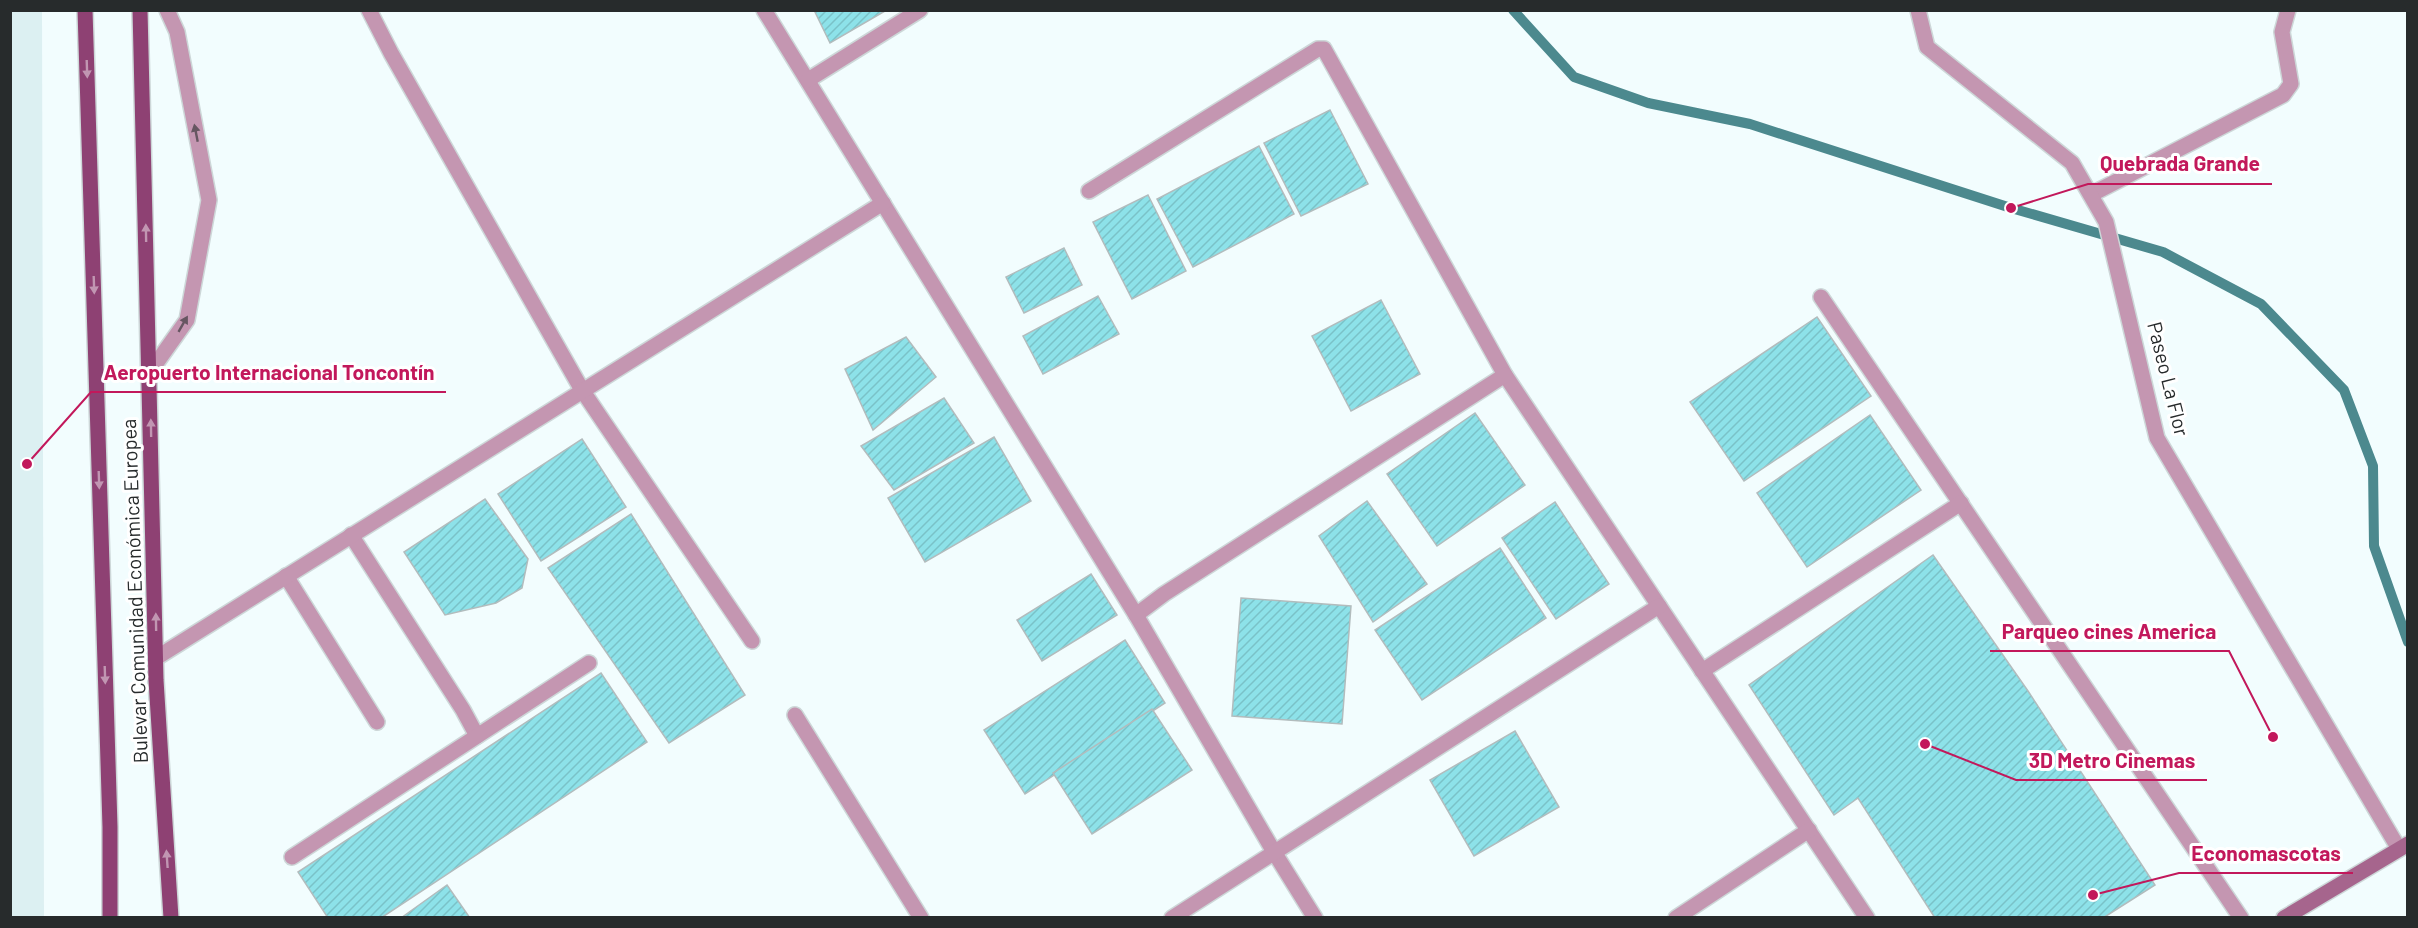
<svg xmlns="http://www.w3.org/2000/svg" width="2418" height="928" viewBox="0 0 2418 928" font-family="Barlow,sans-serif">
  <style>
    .built { fill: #dcf0f2 }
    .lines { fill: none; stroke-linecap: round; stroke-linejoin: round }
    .stream { stroke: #4c898e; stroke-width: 10 }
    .building { fill: url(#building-hatch); stroke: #b2bcbd; stroke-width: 1.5 }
    .lane-casing { stroke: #cdd7d8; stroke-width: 18 }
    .street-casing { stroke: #cdd7d8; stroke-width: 18 }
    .secondary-casing { stroke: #cdd7d8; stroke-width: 18 }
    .primary-casing { stroke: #cdd7d8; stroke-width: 18 }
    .lane { stroke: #c496b1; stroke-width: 15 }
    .street { stroke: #c496b1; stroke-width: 15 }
    .secondary { stroke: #a6658d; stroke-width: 15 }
    .primary { stroke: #8e4173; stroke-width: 15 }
    .oneway { fill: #c196b2 }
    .oneway2 { fill: #665661 }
    .labels { text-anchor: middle; stroke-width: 6; stroke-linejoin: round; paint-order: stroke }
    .street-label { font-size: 20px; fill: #272b2c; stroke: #fff }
    .leader { fill: none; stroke: #c2185b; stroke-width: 2 }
    .callout-dot { fill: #c2185b; stroke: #fff; stroke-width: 2 }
    .callout-label { font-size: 21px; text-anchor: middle; font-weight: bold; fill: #c2185b; stroke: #fff; stroke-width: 6; stroke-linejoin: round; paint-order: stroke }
  </style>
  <defs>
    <pattern id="building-hatch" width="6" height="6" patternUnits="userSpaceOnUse" patternTransform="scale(1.5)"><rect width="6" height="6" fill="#8de2e9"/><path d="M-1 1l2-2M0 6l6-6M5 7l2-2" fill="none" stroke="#7ac2c8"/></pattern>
  </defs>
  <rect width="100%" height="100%" fill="#f2fdfe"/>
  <polygon class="built" points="10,11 42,11 44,918 10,917"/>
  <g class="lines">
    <polyline class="stream" points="1513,10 1574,77 1648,103 1750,124 2011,208 2163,252 2261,304 2344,390 2373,466 2374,546 2408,642"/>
  </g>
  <g class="building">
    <polygon points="814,10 885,10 885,11 830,43"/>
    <polygon points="1330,110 1368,184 1301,216 1264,143"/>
    <polygon points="1259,146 1294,214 1193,267 1157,199"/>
    <polygon points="1148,195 1186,271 1132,299 1093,222"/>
    <polygon points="1064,248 1082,285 1024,313 1006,277"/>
    <polygon points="1098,296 1119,334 1043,374 1023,336"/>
    <polygon points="1381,300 1420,374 1351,411 1312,336"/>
    <polygon points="1817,317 1871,396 1744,481 1690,402"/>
    <polygon points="906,337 936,377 873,430 845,369"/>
    <polygon points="944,398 974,443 894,490 861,446"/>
    <polygon points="1475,413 1525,485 1437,546 1387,474"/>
    <polygon points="1870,415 1921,490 1807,567 1757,493"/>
    <polygon points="994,437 1031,501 925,562 888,498"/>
    <polygon points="582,439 626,507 541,561 498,494"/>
    <polygon points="485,499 528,559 522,588 496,603 445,615 404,552"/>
    <polygon points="1367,501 1427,584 1373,622 1319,536"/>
    <polygon points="1555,502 1609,584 1556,619 1502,538"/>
    <polygon points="631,514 745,695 669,743 548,568"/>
    <polygon points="1500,548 1546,618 1422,700 1375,630"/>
    <polygon points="1933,555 2028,691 2155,885 2103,918 1935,918 1858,798 1834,815 1749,685"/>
    <polygon points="1091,574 1117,615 1042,661 1017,620"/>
    <polygon points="1241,598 1351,606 1342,724 1232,716"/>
    <polygon points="1125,640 1165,703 1025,794 984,730"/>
    <polygon points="601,673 647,742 381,918 328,918 298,872"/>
    <polygon points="1152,709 1192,770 1092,834 1053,773"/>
    <polygon points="1515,731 1559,807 1474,856 1430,780"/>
    <polygon points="447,885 470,918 401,918"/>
  </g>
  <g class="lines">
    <defs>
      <g id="lane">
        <polyline points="369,10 391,53 582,390"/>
        <polyline points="2092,194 2283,95 2291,84 2282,32 2288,10"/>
        <polyline points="1821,297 2241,918"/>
        <polyline points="150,372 187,320 209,200 177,32 167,10"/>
        <polyline points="286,576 377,722"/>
        <polyline points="1702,671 1961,503"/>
      </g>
      <g id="street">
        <polyline points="764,10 1136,615 1274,852 1315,918"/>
        <polyline points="1918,10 1927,47 2072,163 2106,222 2157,438 2399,849"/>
        <polyline points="808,80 920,10"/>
        <polyline points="1089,191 1318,49 1324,49 1505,375 1867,918"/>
        <polyline points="582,390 752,641"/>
        <polyline points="351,535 463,710 477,736"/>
        <polyline points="1136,615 1164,594 1505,375"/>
        <polyline points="156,658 883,203"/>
        <polyline points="795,715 921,918"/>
        <polyline points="292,857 589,663"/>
        <polyline points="1172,918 1659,606"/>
        <polyline points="1676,918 1809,830"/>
      </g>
      <polyline id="secondary" points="2284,918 2408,844"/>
      <g id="primary">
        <polyline points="85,10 110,827 110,918"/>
        <polyline points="140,10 156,680 171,918"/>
      </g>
    </defs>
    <use href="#lane" class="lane-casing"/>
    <use href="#street" class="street-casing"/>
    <use href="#secondary" class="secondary-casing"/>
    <use href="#primary" class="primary-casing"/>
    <use href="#lane" class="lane"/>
    <use href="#street" class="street"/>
    <use href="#secondary" class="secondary"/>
    <use href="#primary" class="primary"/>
  </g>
  <defs><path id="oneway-solid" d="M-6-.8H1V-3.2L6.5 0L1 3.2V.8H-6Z" transform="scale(1.5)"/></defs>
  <g class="oneway">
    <use href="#oneway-solid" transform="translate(87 69) rotate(88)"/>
    <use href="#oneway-solid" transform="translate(146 233) rotate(-91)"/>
    <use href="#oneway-solid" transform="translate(94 285) rotate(88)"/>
    <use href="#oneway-solid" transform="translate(151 428) rotate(-91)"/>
    <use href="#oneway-solid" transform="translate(99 480) rotate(88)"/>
    <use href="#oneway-solid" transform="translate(156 622) rotate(-91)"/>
    <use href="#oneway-solid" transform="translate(105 675) rotate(88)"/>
    <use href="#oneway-solid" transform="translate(167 859) rotate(-94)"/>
  </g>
  <g class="oneway2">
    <use href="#oneway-solid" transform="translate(196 133) rotate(-101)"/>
    <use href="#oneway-solid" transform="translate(183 324) rotate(-60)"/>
  </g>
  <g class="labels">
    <g class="street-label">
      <text transform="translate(2168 379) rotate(76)" y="7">Paseo La Flor</text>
      <text transform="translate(135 591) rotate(-92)" y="7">Bulevar Comunidad Económica Europea</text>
    </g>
  </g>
  <path class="leader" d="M2011 208L2088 184H2272M27 464L91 392H446M2273 737L2229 651H1990M1925 744L2016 780H2207M2093 895L2179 873H2353"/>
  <g class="callout-dot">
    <circle cx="2011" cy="208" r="6"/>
    <circle cx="27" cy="464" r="6"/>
    <circle cx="2273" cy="737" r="6"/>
    <circle cx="1925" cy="744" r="6"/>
    <circle cx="2093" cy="895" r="6"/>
  </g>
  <g class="callout-label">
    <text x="2180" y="171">Quebrada Grande</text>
    <text x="269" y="380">Aeropuerto Internacional Toncontín</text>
    <text x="2109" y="639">Parqueo cines America</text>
    <text x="2112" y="768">3D Metro Cinemas</text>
    <text x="2266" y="861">Economascotas</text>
  </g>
  <rect width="2418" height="928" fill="none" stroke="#272b2c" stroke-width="24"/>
</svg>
